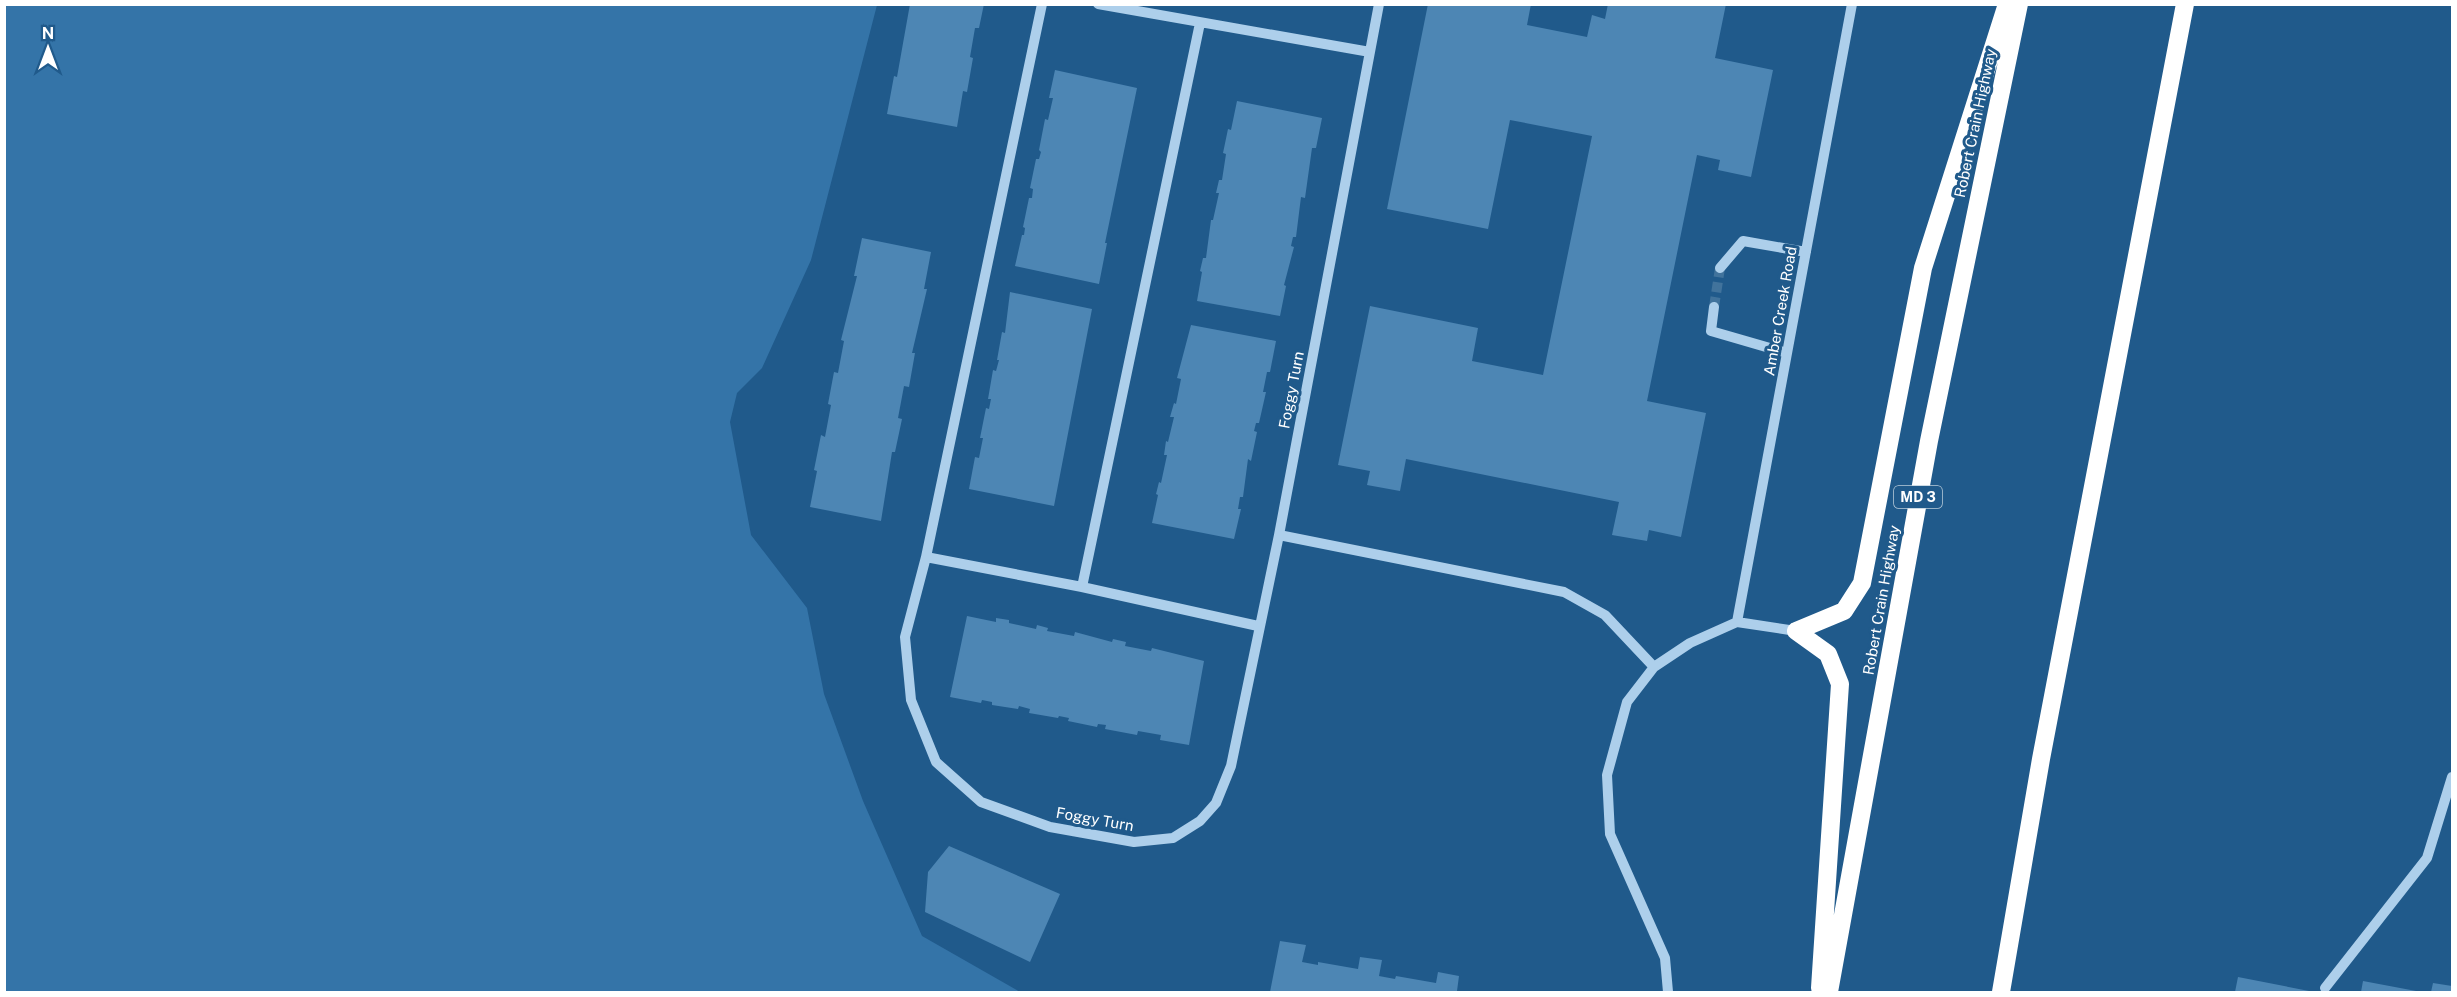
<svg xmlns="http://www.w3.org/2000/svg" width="2457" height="997" viewBox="0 0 2457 997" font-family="'Public Sans',sans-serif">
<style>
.green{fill:#3474a8}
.building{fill:#4d86b4}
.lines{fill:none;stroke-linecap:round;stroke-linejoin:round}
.minor-tunnel{stroke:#41739c;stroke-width:10;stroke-dasharray:10 5;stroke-linecap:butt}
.minor{stroke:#adcfeb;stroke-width:10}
.highway{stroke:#fff;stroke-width:18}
.labels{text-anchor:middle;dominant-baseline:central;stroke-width:6;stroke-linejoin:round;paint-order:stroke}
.shield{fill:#205a8b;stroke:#bccedc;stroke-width:1.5}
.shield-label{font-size:14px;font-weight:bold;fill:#fff}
.street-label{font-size:15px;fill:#fff;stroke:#205a8b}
</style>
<rect width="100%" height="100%" fill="#205a8b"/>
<!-- green -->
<path class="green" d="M5,4L877,5L811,260L762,368L737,393L730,422L751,535L807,608L824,694L863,801L922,936L1020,992H5Z"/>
<!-- building -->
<path class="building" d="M910,4H984L979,28H975L970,57L973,58L967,92L963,91L957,127L887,114L894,76L897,77Z
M1428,4H1531L1527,25L1587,37L1592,15L1605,19L1608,4H1726L1715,58L1773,70L1751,177L1718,170L1720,160L1697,155L1647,401L1706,413L1681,537L1649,530L1647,541L1612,535L1619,502L1406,459L1400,491L1367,485L1370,471L1338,465L1370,306L1478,328L1472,361L1543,375L1592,136L1510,120L1488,229L1387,209Z
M1055,70L1137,88L1105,243H1107L1099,284L1015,266L1022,235H1024L1025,228L1023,227L1029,198H1032L1033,189L1030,188L1036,159H1039L1041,152L1039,150L1045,119L1048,120L1053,98H1049Z
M1237,101L1322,118L1316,148H1312L1305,198L1301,197L1296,237H1293L1291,246L1294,247L1284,285L1286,286L1280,316L1197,301L1202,272L1200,271L1203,258H1206L1211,220H1213L1219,193H1216L1219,180H1222L1226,154L1223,153L1228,129L1231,130Z
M862,238L931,252L924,289H927L912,353H915L909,387L904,386L898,418L902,419L895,452H892L881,521L810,507L817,471L814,470L821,435L825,437L831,405L828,404L834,372L838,373L844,341L841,340L857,276H854Z
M1010,292L1092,309L1054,506L969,489L975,457L979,458L983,438H980L986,408L989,409L991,399H988L993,370L996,371L999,360H997L1002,332L1005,333Z
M1191,325L1276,341L1270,372H1267L1263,392H1266L1259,423H1256L1254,431L1257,432L1251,461L1248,459L1243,497H1240L1238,509H1241L1234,539L1152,523L1158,495L1156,494L1159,482L1161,483L1167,455H1164L1166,441L1168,442L1174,417H1170L1174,403L1176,404L1181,379L1177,378Z
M967,616L996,622V618L1009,620V623L1036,629L1037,625L1048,628L1047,631L1074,636L1075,632L1112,642L1113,639L1126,642L1125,646L1151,651L1152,648L1204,661L1189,745L1160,740L1161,735L1138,731L1137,735L1105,729L1106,725L1098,724L1097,727L1068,721L1069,718L1059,716L1058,718L1029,713L1030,709L1019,706L1018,709L992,705V702L982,700L981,703L950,697Z
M949,846L1060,894L1030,962L925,912L928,872Z
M1280,941L1306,945L1302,962L1318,965V962L1358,969L1360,957L1382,960L1379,976L1395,979L1396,976L1436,983L1438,972L1459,976L1457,991L1461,992H1270Z
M2238,977L2309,991V992H2235Z
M2363,981L2416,991L2415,992H2361Z
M2433,983L2452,986V992H2431Z"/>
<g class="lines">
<!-- minor-tunnel -->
<path class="minor-tunnel" d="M1714,307L1720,268"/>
<!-- minor -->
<path class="minor" d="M1042,4L926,557L905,637L911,700L936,762L981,802L1050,827L1134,842L1173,838L1200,821L1216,803L1231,766L1279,535L1379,4
M1098,4L1370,52
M1200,23L1082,587L1258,626
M1720,268L1743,241L1806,252
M1714,307L1711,331L1787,353
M1279,535L1564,592L1605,615L1654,667
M926,557L1082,587
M1737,622L1852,4
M1737,622L1796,631
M2325,988L2427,858L2452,777
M1668,992L1665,958L1610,834L1607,775L1627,702L1654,667L1690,643L1737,622"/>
<!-- highway -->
<path class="highway" d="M1796,631L1844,611L1862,583L1923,268L2007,4
M1796,631L1828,654L1840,684L1820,988
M1829,992L1929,441L2019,4
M2001,992L2041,759L2185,4"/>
</g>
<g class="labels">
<!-- shield labels -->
<rect class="shield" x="1894" y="486" width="48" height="22" rx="4.5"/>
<g class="shield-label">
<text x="1918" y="497">MD 3</text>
</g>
<!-- street labels -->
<g class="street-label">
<text transform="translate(1975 123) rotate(-78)">Robert Crain Highway</text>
<text transform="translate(1780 311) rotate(-80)">Amber Creek Road</text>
<text transform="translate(1291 390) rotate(-79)">Foggy Turn</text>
<text transform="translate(1881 600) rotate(-80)">Robert Crain Highway</text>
<text transform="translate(1095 819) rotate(10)">Foggy Turn</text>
</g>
</g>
<!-- border -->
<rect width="2457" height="997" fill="none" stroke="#ffffff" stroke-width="12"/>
<!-- north arrow -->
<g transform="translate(48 48)" stroke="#205a8b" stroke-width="4.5" paint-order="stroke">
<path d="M0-4.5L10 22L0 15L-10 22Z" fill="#ffffff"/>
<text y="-9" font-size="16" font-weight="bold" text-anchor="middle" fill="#ffffff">N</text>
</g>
</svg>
